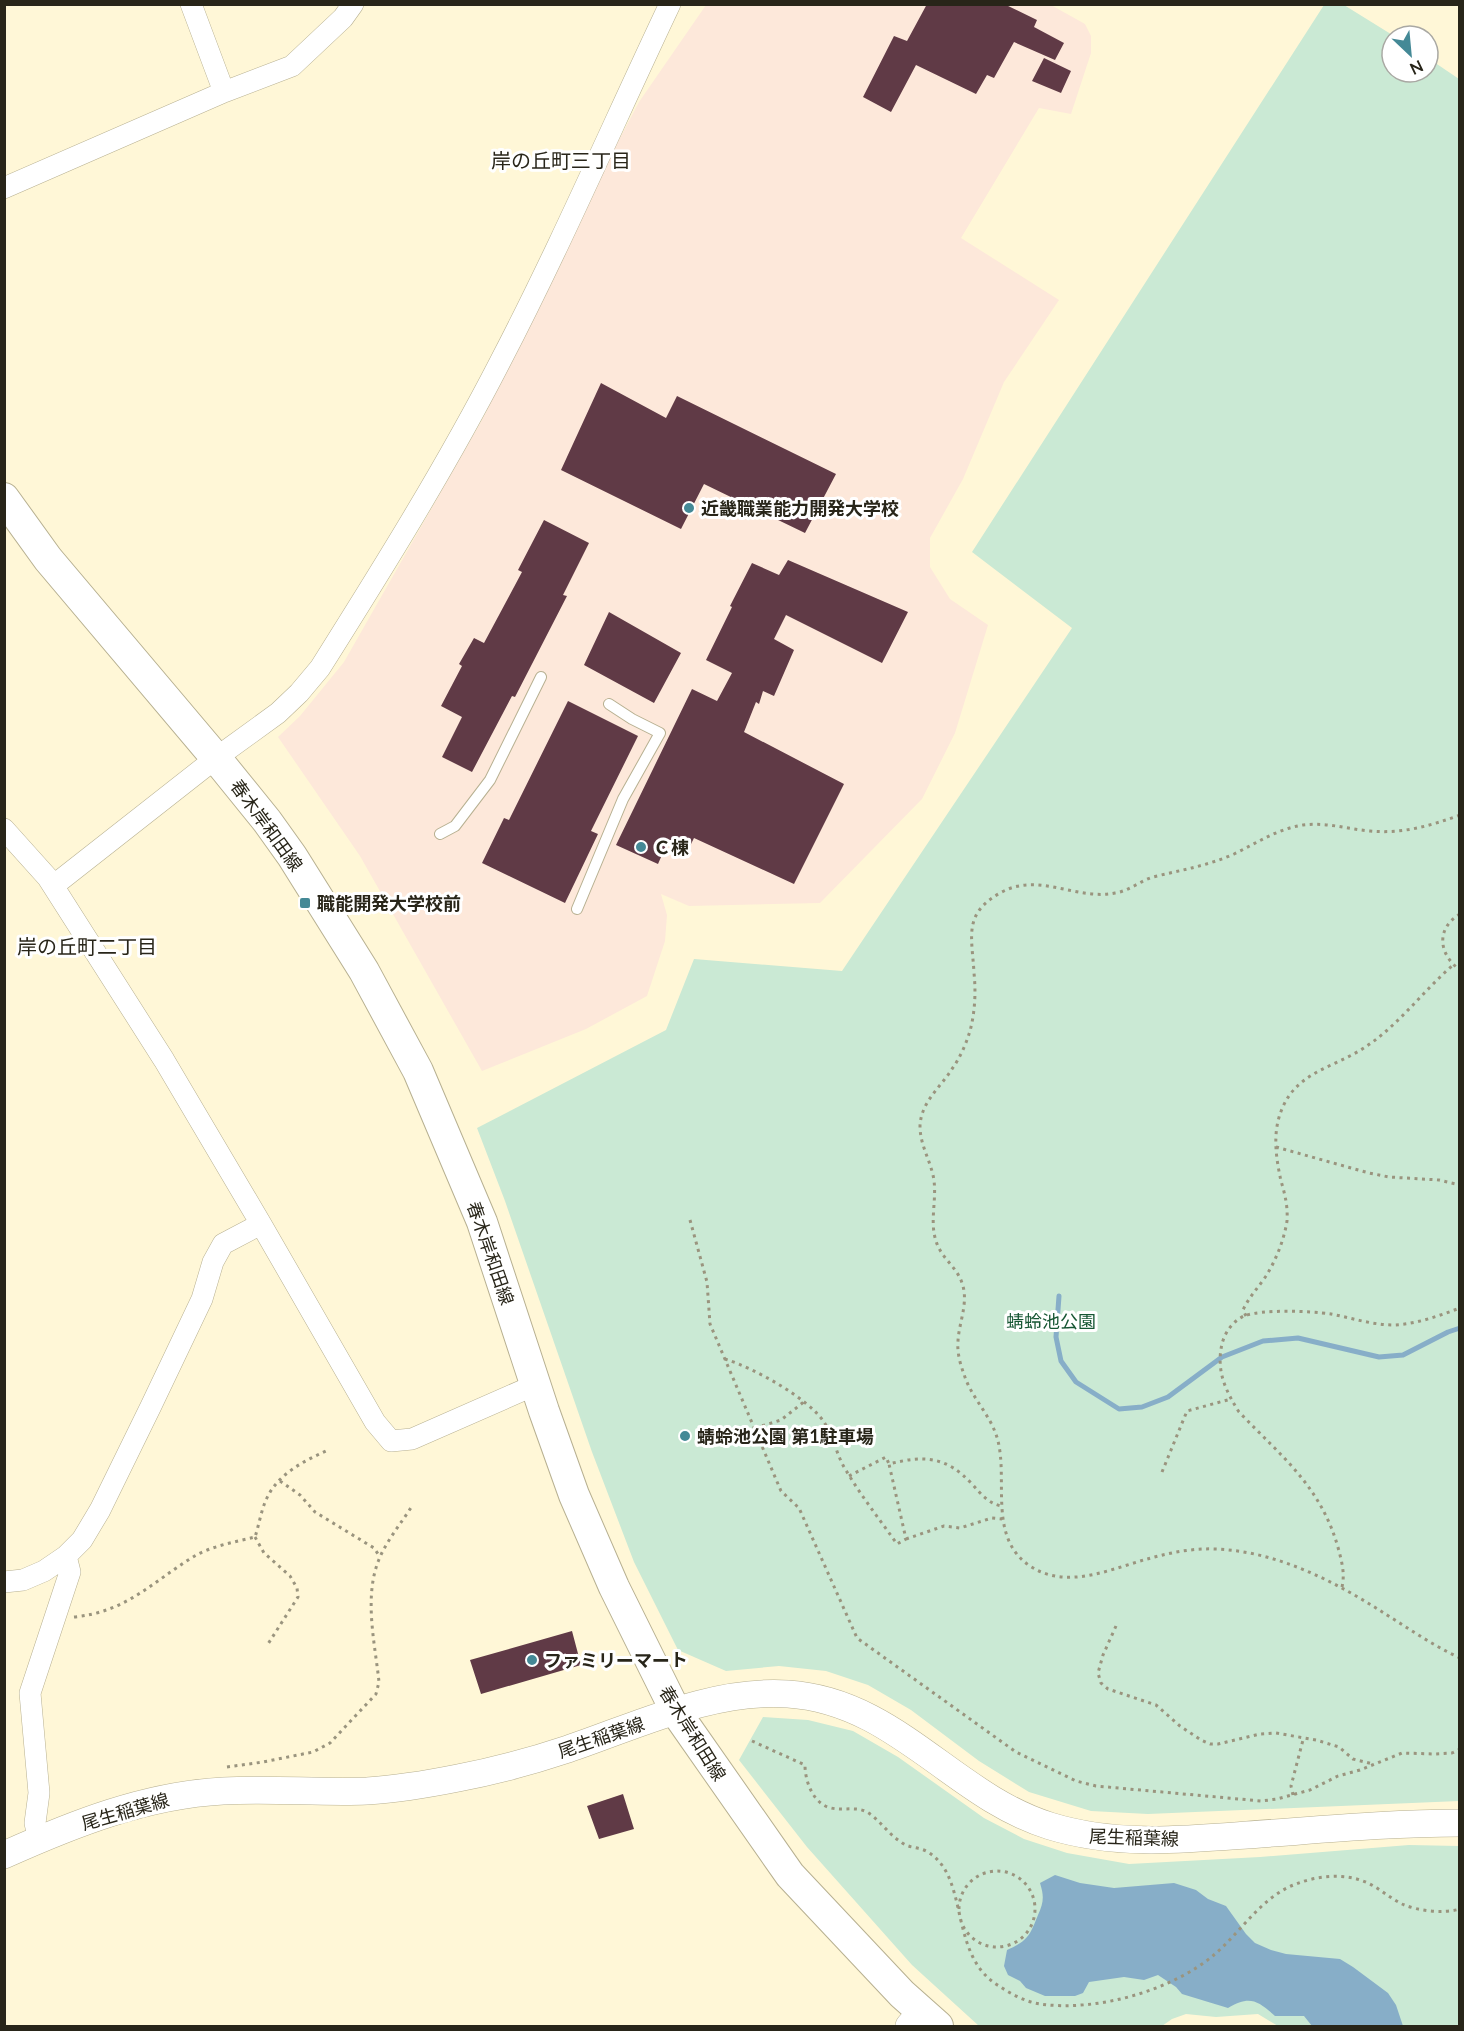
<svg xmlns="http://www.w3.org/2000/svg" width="1464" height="2031" viewBox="0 0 1464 2031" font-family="Lato,'Noto Sans JP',sans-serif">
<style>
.education{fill:#fde8da}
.green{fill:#cae9d4}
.water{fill:#87aec8}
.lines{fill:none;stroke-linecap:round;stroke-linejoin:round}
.stream{stroke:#87aec8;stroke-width:5}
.building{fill:#603a46}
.service-casing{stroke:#b7b091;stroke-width:12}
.minor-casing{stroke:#b7b091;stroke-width:22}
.tertiary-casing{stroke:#b7b091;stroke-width:28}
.secondary-casing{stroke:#b7b091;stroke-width:32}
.path{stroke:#9a947e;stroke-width:3;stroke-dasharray:3 4.5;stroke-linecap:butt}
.service{stroke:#fff;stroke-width:10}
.minor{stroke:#fff;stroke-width:21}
.tertiary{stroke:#fff;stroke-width:27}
.secondary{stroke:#fff;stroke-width:30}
.poi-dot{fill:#448996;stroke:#fff;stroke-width:2}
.labels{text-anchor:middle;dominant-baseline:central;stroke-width:6;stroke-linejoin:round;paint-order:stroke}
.poi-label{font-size:18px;font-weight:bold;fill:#282519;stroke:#fff;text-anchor:start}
.street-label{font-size:18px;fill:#282519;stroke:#fff}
.park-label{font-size:18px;fill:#165633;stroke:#fff}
.neighbourhood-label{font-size:20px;fill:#282519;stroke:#fff}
</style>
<rect width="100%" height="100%" fill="#fff7d7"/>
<!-- education -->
<path class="education" d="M706,5H1051L1085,24L1091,36V53L1071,114L1039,108L961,238L1059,300L1004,382L963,479L930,538V567L950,599L988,625L955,733L922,799L820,903L689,906L661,894L667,915L665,941L647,996L586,1029L482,1071L360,856L278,737L300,716L344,662L483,418L603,170L639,102Z"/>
<!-- green -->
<path class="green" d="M1324,5H1344L1394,36H1392V72H1428V58L1459,79V1801L1148,1814L1091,1811L1029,1792L979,1761L911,1710L868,1685L826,1671L779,1666L726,1671L678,1650L634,1562L592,1452L505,1201L477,1128L666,1030L694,959L842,971L1072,628L972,552Z
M763,1717L808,1720L853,1731L898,1757L984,1818L1024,1839L1067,1853L1129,1864L1260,1857L1409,1845L1459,1846V2026H1278L1258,2014L1216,2017L1186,2014L1172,2019L1162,2026H979L912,1965L807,1847L739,1760Z"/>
<!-- water -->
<path class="water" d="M1055,1875L1080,1883L1114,1888L1174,1883L1196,1890L1208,1899L1226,1906L1246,1934L1255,1943L1271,1950L1286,1954L1340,1959L1353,1967L1388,1993L1396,2005L1403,2026H1312L1304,2016H1275C1258,2001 1250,1995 1228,2008L1182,1994L1176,1987L1158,1975L1144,1980L1124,1977L1089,1982L1083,1993L1075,1996H1045L1026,1988L1020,1981L1008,1975L1004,1966L1007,1950C1028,1941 1030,1935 1038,1915C1044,1902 1044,1896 1040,1883Z"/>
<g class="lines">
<!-- stream -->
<path class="stream" d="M1059,1296L1056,1337L1061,1361L1076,1382L1119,1409L1142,1407L1168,1397L1222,1357L1263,1341L1298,1338L1379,1357L1403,1355L1448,1332L1460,1328"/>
</g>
<!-- building -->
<path class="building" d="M927,4H1004L1037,20L1034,27L1064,43L1055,60L1014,42L994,78L987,75L976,94L916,65L891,112L863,97L894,36L907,41Z
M1044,58L1071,71L1061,93L1032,81Z
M601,383L666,418L677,396L836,474L805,533L704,484L681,529L561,470Z
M544,520L589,543L563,595L567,596L515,697L512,696L472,772L442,757L462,717L441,706L462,666L459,664L474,638L484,643L522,572L518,570Z
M788,560L908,612L882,663L786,615L774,639L794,650L774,696L763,691L759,704L756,702L744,732L844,784L794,884L694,838L688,850L668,841L658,864L616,845L692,689L717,701L732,673L706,660L732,607L730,606L752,563L779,575Z
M609,612L681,653L654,703L584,665Z
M568,701L638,736L591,831L598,834L565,903L482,863L504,818L509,820Z
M572,1631L581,1665L481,1694L470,1660Z
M623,1794L634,1829L599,1839L587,1806Z"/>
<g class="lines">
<defs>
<path id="service" d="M440,834L455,826L490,780L541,677
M577,909L623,799L660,733L632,719L609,704"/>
<path id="minor" d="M191,4L224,92
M4,188L224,92L292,66L343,18L353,4
M4,829L48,878L164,1060L261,1224L375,1422L391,1441L412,1439L535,1385
M53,886L216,758L278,713L299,693L320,668C383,568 446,467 500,362C561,245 613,124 670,4
M4,1582L23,1580L44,1571L66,1556L82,1540L100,1510L151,1406L202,1299L213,1262L223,1244L261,1224
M39,1840L35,1823L39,1793L30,1693L70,1572L66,1556"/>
<path id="tertiary" d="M4,1855C73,1824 146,1795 223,1791C271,1788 319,1793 367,1791C398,1789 428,1784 458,1778C495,1771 532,1761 568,1749C639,1725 712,1689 788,1694C896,1701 953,1796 1050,1826C1115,1846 1180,1840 1247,1835C1318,1830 1388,1823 1460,1823
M909,2026L921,2012"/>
<path id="secondary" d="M4,498L48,559L216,758L267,821L292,856L364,971L418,1071L482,1222L544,1411L574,1495L614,1587L676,1712L790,1875L902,1994L938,2026"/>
</defs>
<!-- service casing -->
<use href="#service" class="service-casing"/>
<!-- minor casing -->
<use href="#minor" class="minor-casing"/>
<!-- tertiary casing -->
<use href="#tertiary" class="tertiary-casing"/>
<!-- secondary casing -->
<use href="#secondary" class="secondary-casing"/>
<!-- path -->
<path class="path" d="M1460,815C1430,826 1402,834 1370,831C1347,829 1327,822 1303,825C1277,829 1257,843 1234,854C1207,866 1181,870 1153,877C1140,881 1129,891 1115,893C1076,901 1038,871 1000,893C963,914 972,936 974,973C976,992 975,1012 970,1031C966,1044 960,1058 952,1069C940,1088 921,1102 920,1126C920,1144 929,1158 933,1175C938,1197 929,1220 936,1241C941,1258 957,1267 962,1283C969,1302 959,1322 958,1341C957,1352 960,1364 964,1374C971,1398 992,1416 998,1441C1008,1482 988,1538 1030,1566C1068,1591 1112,1568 1151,1558C1173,1552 1194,1548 1217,1549C1279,1552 1336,1582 1387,1615C1411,1630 1434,1646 1460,1658
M1460,914C1436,928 1438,954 1460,970
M1276,1147L1369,1173L1389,1177L1439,1180L1460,1185
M690,1220L707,1282L710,1324L781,1491L799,1508L857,1638L1016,1752L1076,1781L1096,1786L1261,1801L1277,1799L1310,1790L1338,1776L1360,1770L1402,1753L1434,1754L1452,1753L1460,1749
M1246,1316L1243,1310C1249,1297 1258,1288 1266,1276C1276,1260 1284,1240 1287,1221C1288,1207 1285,1194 1281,1181C1276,1158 1272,1132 1282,1109C1296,1074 1330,1068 1359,1051C1396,1029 1421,993 1453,965
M725,1359C754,1368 808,1398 824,1422C834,1438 837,1457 847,1472C862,1497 880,1520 897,1544L906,1539L889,1464C924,1455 946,1456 972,1484C981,1494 988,1503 1001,1506
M755,1428L781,1420L805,1401
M1162,1472L1187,1411L1231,1399
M849,1476L886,1457L889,1464
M280,1481L300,1495L315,1512L374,1548L380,1557
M255,1537L264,1553L290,1576L297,1588L298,1597L268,1644
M906,1539L944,1526L960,1528L992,1518L1002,1519
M1342,1587C1345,1574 1342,1563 1339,1551C1322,1487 1282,1457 1239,1412C1225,1390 1216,1370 1222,1344C1225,1332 1233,1321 1244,1316C1262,1309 1311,1311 1331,1314C1352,1318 1372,1325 1394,1325C1417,1324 1438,1316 1460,1308
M74,1617C126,1612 151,1583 193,1557C211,1546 235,1542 255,1537C259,1525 261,1511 266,1500C277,1474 304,1461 328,1450
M1116,1626L1103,1655L1098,1673L1101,1683L1108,1689L1156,1705L1180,1726L1201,1740L1210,1744H1218L1260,1734L1276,1733L1316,1740L1339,1747L1353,1759L1373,1764
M752,1741L805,1765C805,1781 813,1804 831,1808C844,1811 855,1806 867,1812C880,1820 888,1834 901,1842C908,1848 918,1847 926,1851C971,1875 947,1955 999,1986C1011,1994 1026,2002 1040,2004C1096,2012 1172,1991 1215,1954C1242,1931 1261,1897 1296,1884C1316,1876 1343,1873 1363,1881C1377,1886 1388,1897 1402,1904C1418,1911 1443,1914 1460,1909
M227,1767L263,1762L313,1752L330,1743L376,1694L379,1682C375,1643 363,1595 380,1557C388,1539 402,1522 412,1506
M1293,1795L1291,1786L1303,1740
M959 1909a38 38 0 1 1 76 0a38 38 0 1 1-76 0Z"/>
<!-- service -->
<use href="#service" class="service"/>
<!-- minor -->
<use href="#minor" class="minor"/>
<!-- tertiary -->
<use href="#tertiary" class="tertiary"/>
<!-- secondary -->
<use href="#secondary" class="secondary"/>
</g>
<!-- markers -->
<g class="poi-dot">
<circle cx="689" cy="508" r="6"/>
<circle cx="641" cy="847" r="6"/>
<rect x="299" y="897" width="12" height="12" rx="3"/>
<circle cx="685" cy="1436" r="6"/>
<circle cx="532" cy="1660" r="6"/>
</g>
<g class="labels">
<!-- poi labels -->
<g class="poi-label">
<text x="701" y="508">近畿職業能力開発大学校</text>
<text x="653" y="847">Ｃ棟</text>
<text x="317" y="903">職能開発大学校前</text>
<text x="697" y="1436">蜻蛉池公園 第1駐車場</text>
<text x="544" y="1660">ファミリーマート</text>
</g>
<!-- street labels -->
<g class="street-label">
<text transform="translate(267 825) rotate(54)">春木岸和田線</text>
<text transform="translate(491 1253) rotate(71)">春木岸和田線</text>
<text transform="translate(693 1733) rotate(58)">春木岸和田線</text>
<text transform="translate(601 1737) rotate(-19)">尾生稲葉線</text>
<text transform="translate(125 1811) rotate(-16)">尾生稲葉線</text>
<text transform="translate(1134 1837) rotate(2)">尾生稲葉線</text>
</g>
<!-- park labels -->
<g class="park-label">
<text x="1051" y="1321">蜻蛉池公園</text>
</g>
<!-- neighbourhood labels -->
<g class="neighbourhood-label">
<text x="561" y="160">岸の丘町三丁目</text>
<text x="87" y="946">岸の丘町二丁目</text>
</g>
</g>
<!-- border -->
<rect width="1464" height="2031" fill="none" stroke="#282519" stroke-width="12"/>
<!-- north arrow -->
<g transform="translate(1410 54) rotate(154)"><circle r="28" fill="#ffffff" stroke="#a9a8a3" stroke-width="1.5"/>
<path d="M0-4.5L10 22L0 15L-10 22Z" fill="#448996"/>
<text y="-9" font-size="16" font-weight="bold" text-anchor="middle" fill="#282519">N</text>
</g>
</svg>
